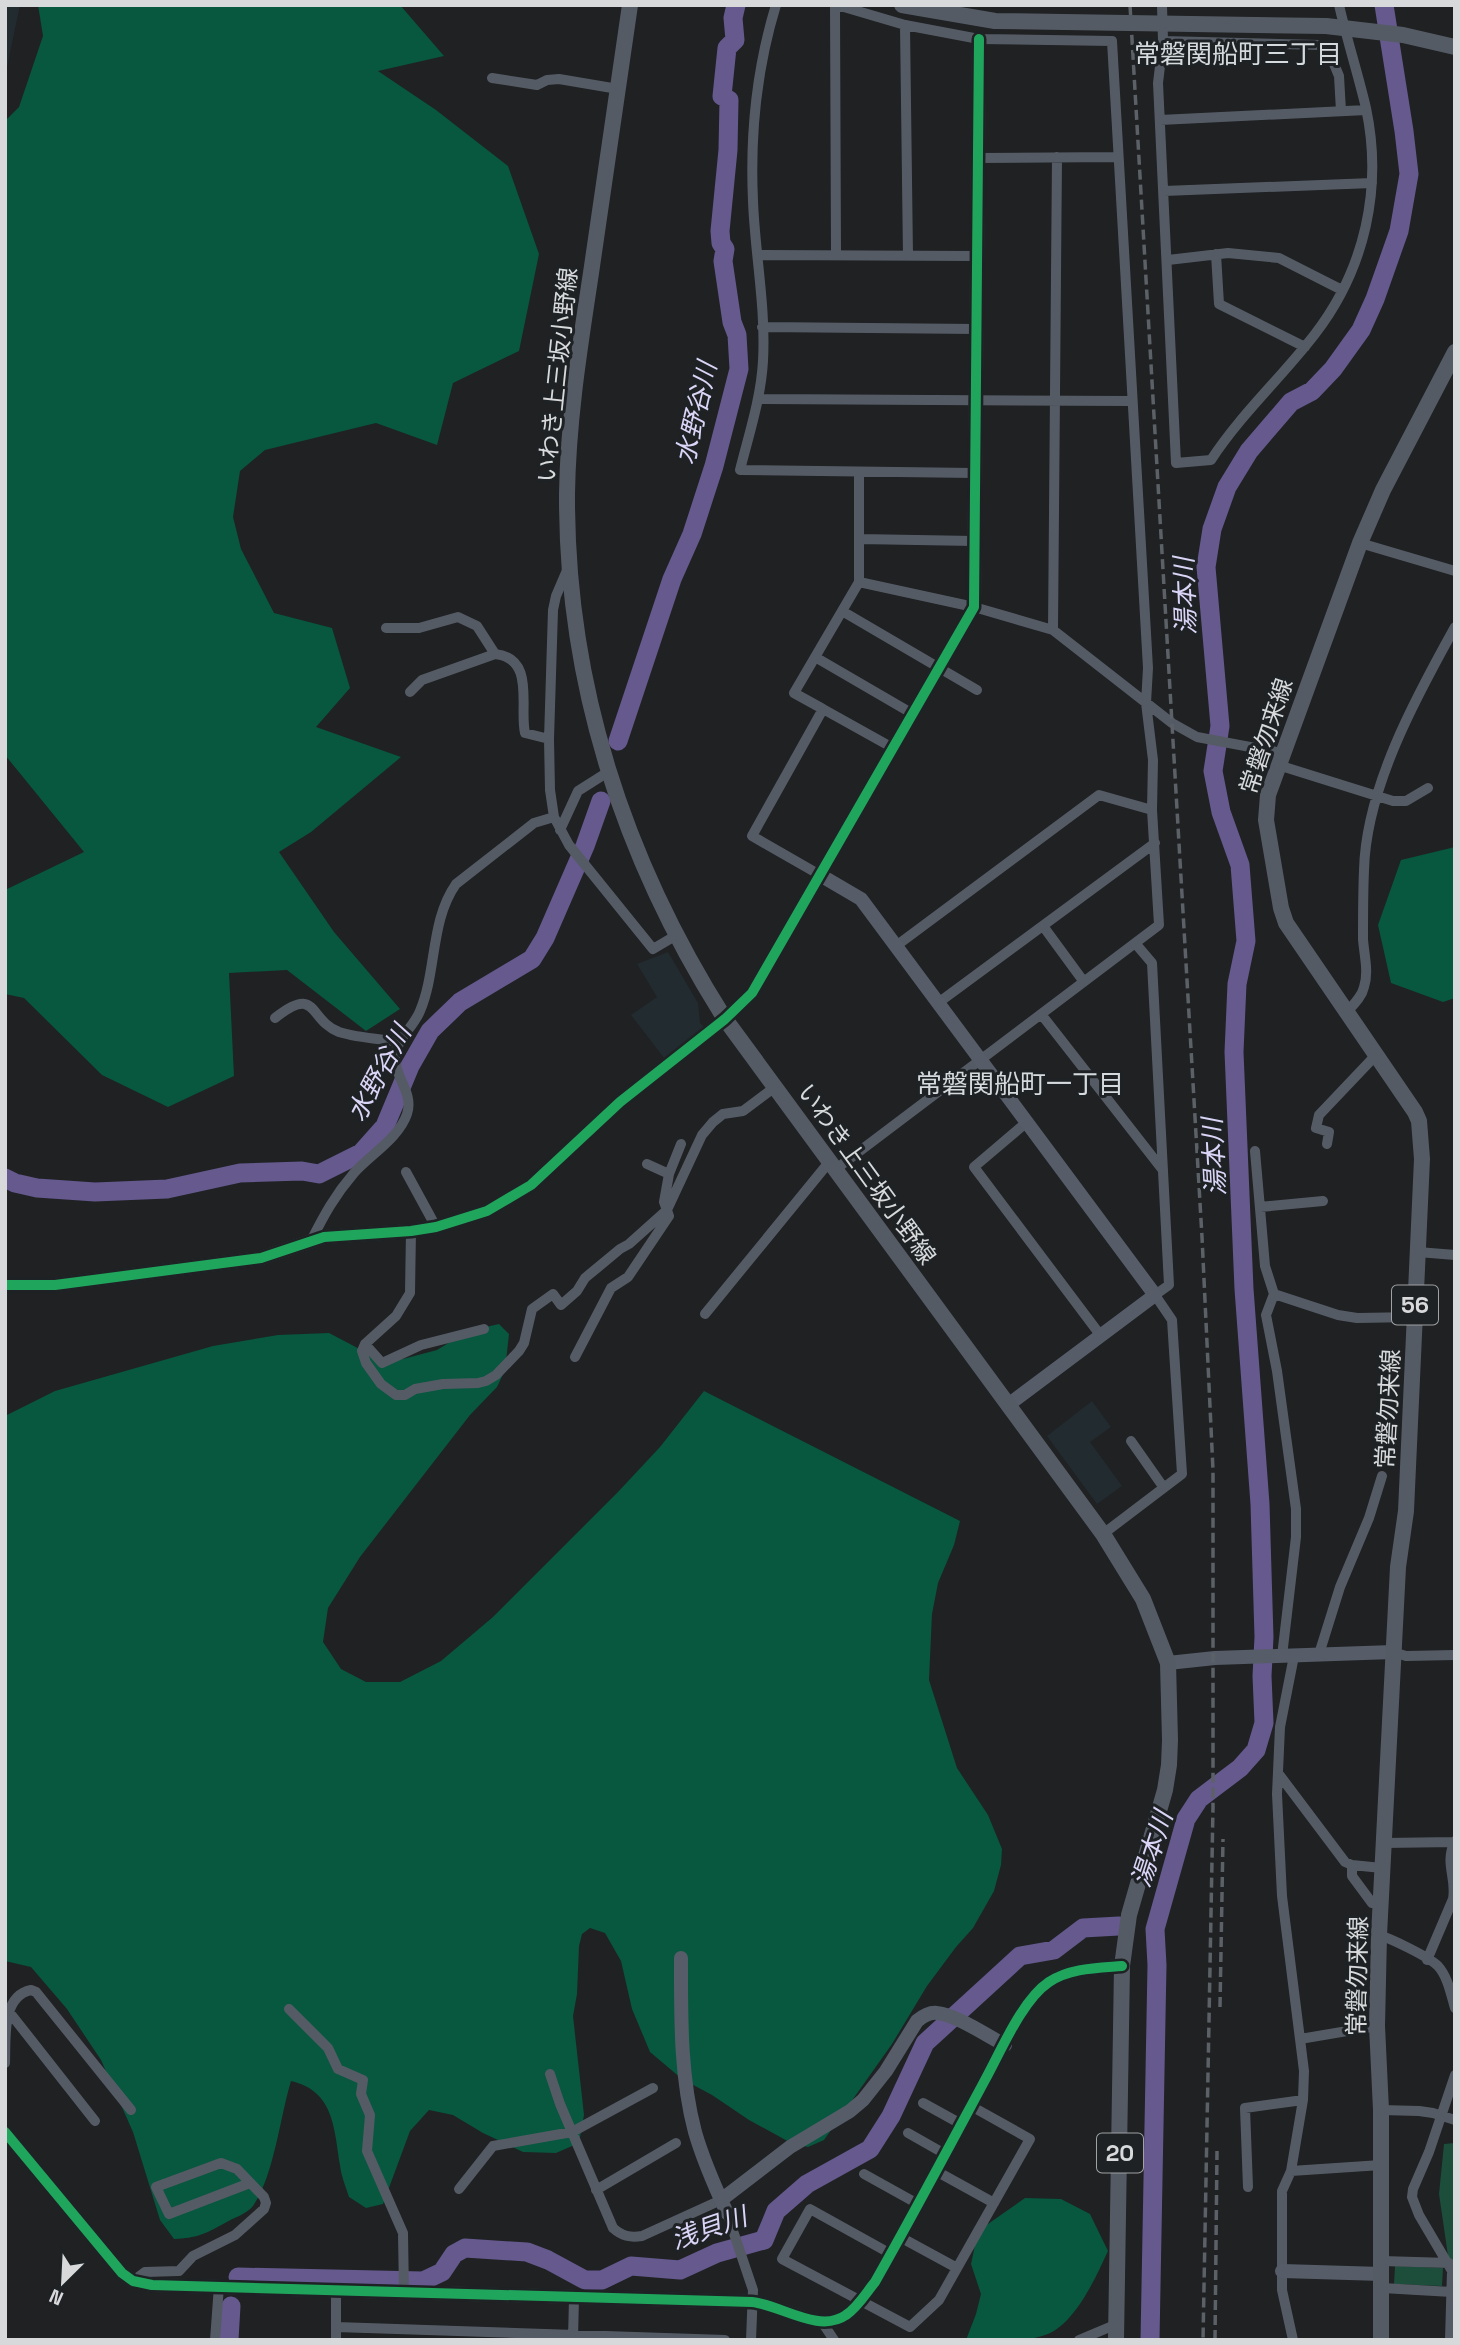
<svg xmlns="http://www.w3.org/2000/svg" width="1460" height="2345" viewBox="0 0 1460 2345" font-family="'Space Grotesk','Noto Sans JP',sans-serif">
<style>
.built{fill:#222b30}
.green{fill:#1c4e3b}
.forest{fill:#08573f}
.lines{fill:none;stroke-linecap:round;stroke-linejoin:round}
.river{stroke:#65598e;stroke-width:19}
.street{stroke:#555b65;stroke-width:10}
.secondary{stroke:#565d69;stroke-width:14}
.primary{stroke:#555b65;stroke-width:16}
.rail{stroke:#5c6168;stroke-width:3.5;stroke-dasharray:10 5;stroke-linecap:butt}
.primary-bridge{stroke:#555b65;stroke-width:16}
.cycleway-casing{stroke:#1e2224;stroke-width:15}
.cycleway{stroke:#20a55d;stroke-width:10}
.labels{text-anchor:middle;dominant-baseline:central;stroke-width:6;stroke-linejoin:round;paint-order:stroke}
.shield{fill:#1e2224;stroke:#a0a2a4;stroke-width:2}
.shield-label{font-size:23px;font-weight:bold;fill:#d7d9db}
.street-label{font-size:24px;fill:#d7d9db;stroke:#1e2224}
.neighbourhood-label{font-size:26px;fill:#d4dadd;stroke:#1e2224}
.water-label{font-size:26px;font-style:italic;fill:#dad4f7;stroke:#1e2224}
</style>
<rect width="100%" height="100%" fill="#1f2123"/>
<!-- built -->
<path class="built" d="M5,5H20L5,77Z
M668,952L698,1003L700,1023L705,1028L664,1058L631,1015L657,997L637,964Z
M1092,1401L1111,1427L1090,1442L1122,1486L1097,1504L1047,1436Z"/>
<!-- green -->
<path class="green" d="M1455,2143V2329L1452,2283L1439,2194L1444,2144Z
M1395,2266L1443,2268L1442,2286L1394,2284Z"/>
<!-- forest -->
<path class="forest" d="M38,5H400L444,56L378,71L436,110L508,166L539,254L519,351L453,383L437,445L376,423L265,450L240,471L233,517L241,549L274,613L332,628L350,688L316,727L401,757L311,832L279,852L334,932L400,1009L366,1031L287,970L229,973L234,1076L168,1107L102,1075L24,998L5,994V890L84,852L5,755V121L19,107L43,36Z
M1455,847V998L1443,1002L1391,983L1378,925L1401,860Z
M499,1324L509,1334L505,1370L497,1387L470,1415L360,1557L328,1608L323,1642L341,1669L366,1682H400L441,1661L493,1617L617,1493L660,1447L704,1391L960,1521L954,1545L938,1583L932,1614L929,1680L957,1768L988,1815L1002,1849L1001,1865L994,1891L973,1928L956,1947L927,1986L892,2044L824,2140L808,2147L791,2143L749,2120L712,2095L682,2079L650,2052L632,2009L621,1961L605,1933L590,1928L582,1934L579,1946L577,1994L573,2016L584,2115L579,2143L556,2153L523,2152L483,2133L453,2115L429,2110L410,2131L383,2204L366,2208L349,2197C346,2187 341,2176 340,2165C334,2128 334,2091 291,2081C280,2117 274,2176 253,2206C247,2214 233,2218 225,2223C205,2234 197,2238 174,2239L160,2220L133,2132L101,2060L67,2009L31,1967L5,1961V1416L55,1391L213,1346L278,1335L329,1333L373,1356L403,1359L437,1350L468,1331Z
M1025,2198L1061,2199L1090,2214L1108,2251C1096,2277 1076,2322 1048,2334C1023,2344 992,2340 966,2340L976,2314L981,2294L971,2264L978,2231Z"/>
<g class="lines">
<!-- river -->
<path class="river" d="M618,741L672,579L692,534L714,466L739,369L737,335L732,322L723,261L725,249L721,243L720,231L728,150L729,100L722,96L727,48L735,40L733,18L736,5
M5,1178L15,1183L37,1188L95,1192L167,1189L240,1173L302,1171L319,1174L361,1153L385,1126L410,1066L430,1031L460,1002L532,959L545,938L585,846L601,801
M238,2277L423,2281L442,2272L454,2254L465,2248L527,2252L548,2260L585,2280H602L631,2266L680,2270L717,2253L764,2240L776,2211L807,2184L870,2149L891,2116L925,2043L1020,1956L1054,1950L1083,1928L1119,1926
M229,2340L231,2306
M1150,2340L1157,1965L1155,1929L1186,1819L1199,1799L1240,1768L1256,1750L1264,1723L1262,1676L1264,1637L1260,1504L1244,1289L1234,1052L1237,984L1246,941L1240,865L1221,812L1213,771L1220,726L1206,567L1212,529L1227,487L1249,451L1291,402L1312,391L1333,369L1361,330L1375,299L1399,231L1409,174L1404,131L1384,5"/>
<!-- street -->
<path class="street" d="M776,5C757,67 750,136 753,201C755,254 766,307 763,361C761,398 749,434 740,470L974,473
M835,5L836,255
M1162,5L1163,41L1158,83L1176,463L1211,460C1241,414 1282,377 1315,334C1365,269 1383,188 1366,108C1358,74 1347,40 1339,5
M905,25L908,256
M1163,41L1320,45L1327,47L1339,76L1341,111
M492,78L537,85L547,80L559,79L618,89
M1160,120L1366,110
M978,158L1118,157
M1164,191L1372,183
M1216,254L1219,304L1305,347
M758,255L977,256
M1168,260L1228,253L1279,258L1342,290
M762,327L977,329
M759,399L1132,401
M859,539L974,541
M1360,543L1455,571
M568,568L556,596L553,610L549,739L550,790L554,817L569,845L653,949L675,936
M859,582L974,607L1053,630L1172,723L1197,737L1282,753
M842,611L977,690
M386,628H419L458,617L477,626L495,654
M1053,630L1057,157
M815,657L913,714
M410,692L422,680L495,654C536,658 519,708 525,733L549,739
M823,709L893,748
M1278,765L1393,801H1406L1428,788
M560,830L578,791L608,772
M820,875L752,836L823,709L794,693L859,582V473
M1043,926L1084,982
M896,946L1099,795L1152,810
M938,1003L1155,843
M1346,1013C1353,1005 1362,997 1364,987C1369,972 1364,954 1363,939C1363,916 1363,893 1364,870C1366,788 1416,697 1455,627
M1041,1014L1162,1169
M275,1018C318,984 308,1020 339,1032C358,1038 381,1039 401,1042
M1027,1122L974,1167L1101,1336
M1327,1144L1329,1132L1316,1128L1319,1115L1376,1055
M1255,1151L1265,1266L1274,1294L1266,1315L1277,1371L1296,1509V1537L1282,1656
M836,1169L1159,925L1152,810L1153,760L1146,703L1148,668L1112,41L979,39L905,25L837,5
M406,1172L436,1227
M669,1174L681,1144
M1260,1207L1323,1201
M411,1231L410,1293L396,1316L365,1344L382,1363L421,1345L484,1329
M311,1241C324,1215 335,1195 354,1173C370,1155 399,1138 407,1114C414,1093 395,1078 395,1058C395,1040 414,1027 420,1011C437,971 430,921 456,884L534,823L554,817
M1418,1252L1455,1255
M1274,1294L1338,1315L1357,1318L1415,1317
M705,1314L830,1161
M365,1344L362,1351L366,1363L381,1384L396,1395H405L415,1389L443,1384L478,1383L486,1381L496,1375L519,1351L524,1343L532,1309L553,1294L561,1305L577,1291L585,1278L620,1249L629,1244L667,1210L664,1202L669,1174L647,1164
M575,1357L611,1288L628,1277L669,1216L667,1210L702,1135L713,1122L723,1114L743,1111L775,1087
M1131,1441L1164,1488
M1103,1534L1182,1474L1172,1320L1155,1295L1169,1285L1152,963L1135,943
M1393,1652L1406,1656L1455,1655
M1319,1654L1340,1587L1369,1518L1382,1476
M1278,1773L1345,1862L1352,1865L1382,1868
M1384,1843L1455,1842
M1352,1865V1876L1372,1903L1381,1904
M1379,1935C1392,1939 1429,1957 1438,1966C1448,1977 1451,1995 1455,2008
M1427,1960L1453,1899C1457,1878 1444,1864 1455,1841
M289,2009L328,2048L338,2069L363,2080L361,2094L370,2115L367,2151L403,2233L404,2293
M10,2013L95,2121
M1300,2039L1377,2026
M5,2063C6,2040 1,1996 31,1990L36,1992L131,2110
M550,2074L560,2104L613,2228C622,2236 630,2238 642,2236L721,2200
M923,2103L961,2124
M1381,2110L1419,2111L1433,2113L1455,2120
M908,2133L945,2154
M936,2171L994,2203
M1291,2171L1381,2165
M864,2174L918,2204
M1248,2187L1245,2108L1303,2100
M459,2189L493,2146L572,2132L653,2088
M596,2190L676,2143
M727,2213L753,2290L751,2340
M900,2237L957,2268
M891,2254L810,2209L782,2259L910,2327L939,2300L1030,2139L971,2106
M1382,2261L1449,2263
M133,2281L145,2272L179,2271L193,2256L235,2235L264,2209L266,2203L264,2197L237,2169L221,2163L156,2187L169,2214L250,2183
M1382,2288L1452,2292
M822,2322L834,2340
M336,2327L725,2340
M573,2339L574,2298
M215,2340L219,2286
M336,2340V2290
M1079,2340L1117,2324
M1293,2340L1282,2290V2191L1291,2171L1303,2100L1304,2071L1282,1896L1277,1794L1280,1727L1294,1656
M1450,2340L1452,2271L1419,2215L1412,2197L1413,2189L1429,2152L1455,2075"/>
<!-- secondary -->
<path class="secondary" d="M820,875L861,899L1155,1295L1008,1405
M5,1285H55L261,1258L324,1237L411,1231L436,1227L487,1211L531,1185L620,1102L725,1019L752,993L974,607L979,39
M1168,1663L1215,1658L1393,1652
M681,1958C681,2016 680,2076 695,2132C703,2160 715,2187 727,2213
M5,2132L122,2273L133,2281L152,2285L752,2302C781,2305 819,2334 846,2315C858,2307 866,2293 875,2282C913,2215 949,2147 985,2080C1001,2051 1022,2000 1049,1982C1070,1968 1097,1968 1122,1966
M721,2200L790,2147L850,2111L863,2100L886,2071L917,2021C923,2016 929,2012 937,2013C957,2015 987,2036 1005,2045
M1282,2271L1382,2274"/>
<!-- primary -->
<path class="primary" d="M630,5C617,94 604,183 591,273C580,346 568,419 567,494C566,683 624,860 725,1019L1103,1534L1143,1599L1168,1663L1170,1740L1169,1765L1165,1790L1129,1915L1122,1966L1116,2340
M1326,26L1403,35L1455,47
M1381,2340V2110L1377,2026L1379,1935L1398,1567L1406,1511L1422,1159L1419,1121L1415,1112L1286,923L1281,908L1266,820L1268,795L1360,543L1383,490L1455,352"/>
<!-- rail -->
<path class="rail" d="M1130,5L1202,1237L1213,1470V1807L1203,2340
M1220,2007L1223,1839
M1215,2340L1217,2151"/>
<!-- primary-bridge -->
<path class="primary-bridge" d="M902,5L995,21L1326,26"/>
<defs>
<path id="cycleway" d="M5,1285H55L261,1258L324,1237L411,1231L436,1227L487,1211L531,1185L620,1102L725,1019L752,993L974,607L979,39
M5,2132L122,2273L133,2281L152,2285L752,2302C781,2305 819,2334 846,2315C858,2307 866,2293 875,2282C913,2215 949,2147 985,2080C1001,2051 1022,2000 1049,1982C1070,1968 1097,1968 1122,1966"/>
</defs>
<!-- cycleway casing -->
<use href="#cycleway" class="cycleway-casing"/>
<!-- cycleway -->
<use href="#cycleway" class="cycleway"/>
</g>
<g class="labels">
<!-- shield labels -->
<g class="shield">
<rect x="1392" y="1285.5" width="46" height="39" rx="5"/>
<rect x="1097" y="2133.5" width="46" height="39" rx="5"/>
</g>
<g class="shield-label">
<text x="1415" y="1305">56</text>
<text x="1120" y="2153">20</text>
</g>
<!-- street labels -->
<g class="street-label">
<text transform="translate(557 375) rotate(-84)">いわき上三坂小野線</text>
<text transform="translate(1266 736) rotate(-72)">常磐勿来線</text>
<text transform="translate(867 1174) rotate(54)">いわき上三坂小野線</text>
<text transform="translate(1388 1409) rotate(-87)">常磐勿来線</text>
<text transform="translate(1357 1976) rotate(-89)">常磐勿来線</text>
</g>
<!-- neighbourhood labels -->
<g class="neighbourhood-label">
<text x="1238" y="54">常磐関船町三丁目</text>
<text x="1020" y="1084">常磐関船町一丁目</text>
</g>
<!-- water labels -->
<g class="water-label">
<text transform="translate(696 413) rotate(-77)">水野谷川</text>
<text transform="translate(1185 596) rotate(-92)">湯本川</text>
<text transform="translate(379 1073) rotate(-62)">水野谷川</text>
<text transform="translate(1214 1157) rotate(-93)">湯本川</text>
<text transform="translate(1152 1849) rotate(-72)">湯本川</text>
<text transform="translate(709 2228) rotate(-19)">浅貝川</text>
</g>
</g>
<!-- border -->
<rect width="1460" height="2345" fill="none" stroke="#d7d9db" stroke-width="14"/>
<!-- north arrow -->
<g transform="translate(63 2282) rotate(204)" stroke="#1e2224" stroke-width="5" paint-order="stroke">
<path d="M0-5L12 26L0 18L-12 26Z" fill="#d7d9db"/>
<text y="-10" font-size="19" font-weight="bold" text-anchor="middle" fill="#d7d9db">N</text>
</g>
</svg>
